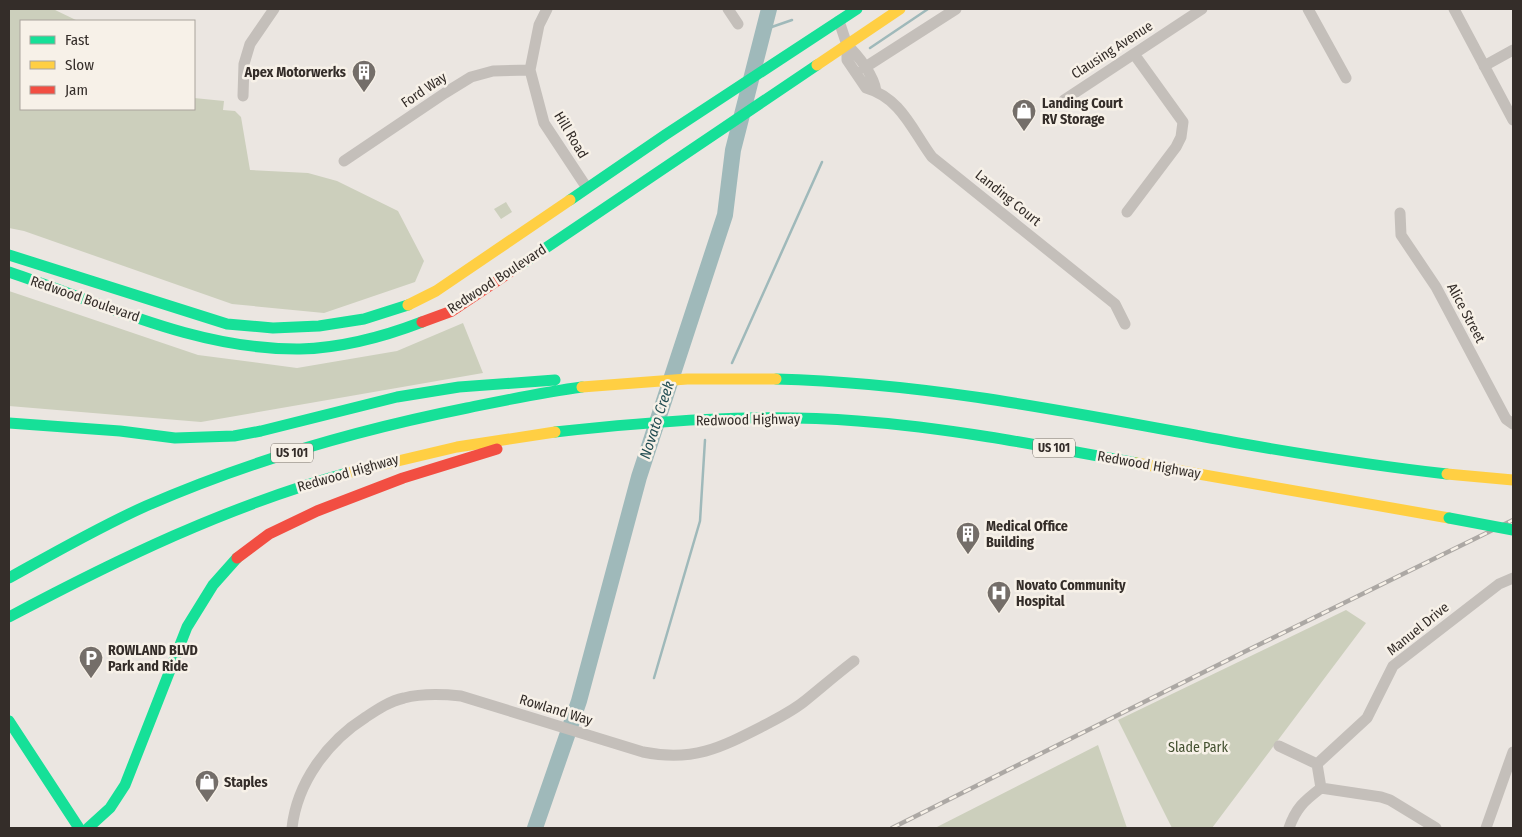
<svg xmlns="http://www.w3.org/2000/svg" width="1522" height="837" viewBox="0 0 1522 837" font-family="'Fira Sans Condensed',sans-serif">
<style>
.green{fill:#cccfbc}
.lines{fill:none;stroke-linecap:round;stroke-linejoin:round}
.stream{stroke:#9fb9ba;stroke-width:2.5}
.river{stroke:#9fb9ba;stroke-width:16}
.street{stroke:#c4bfba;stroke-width:11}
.fast{stroke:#16e098;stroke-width:11}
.slow{stroke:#ffcf43;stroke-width:11}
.jam{stroke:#f24e42;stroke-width:11}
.rail-casing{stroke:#aca8a4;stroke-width:4.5}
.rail{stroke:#f7f1e8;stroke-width:2.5;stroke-dasharray:8;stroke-linecap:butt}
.fast-bridge{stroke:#16e098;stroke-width:11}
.labels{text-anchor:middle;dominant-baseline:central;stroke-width:5;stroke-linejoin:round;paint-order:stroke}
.shield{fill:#f7f1e8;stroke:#6e6862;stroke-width:1}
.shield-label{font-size:12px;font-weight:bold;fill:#342d29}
.street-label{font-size:14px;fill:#342d29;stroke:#f7f1e8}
.poi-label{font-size:14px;font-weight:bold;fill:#342d29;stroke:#f7f1e8;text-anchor:start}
.park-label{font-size:14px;fill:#43502f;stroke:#f7f1e8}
.water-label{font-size:15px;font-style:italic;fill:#224d52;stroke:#f7f1e8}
</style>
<rect width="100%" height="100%" fill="#ebe6e1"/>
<!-- green -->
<path class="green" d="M9,9H53L78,21H21V109H194V98L224,101L223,110L235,111L241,117L250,170L308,173L337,181L398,211L424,261L415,282L324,313L232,304L24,231L9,228Z
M506,202L512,212L501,219L494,209Z
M9,291L198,355L297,368L397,351L463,323L483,373L201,422L9,406Z
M1346,610L1366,623L1212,828H1172L1118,720Z
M1098,745L1127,828H935Z"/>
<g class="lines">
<!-- stream -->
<path class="stream" d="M763,30L792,20
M870,48L928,9
M732,363L822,162
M654,678L700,521L705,440"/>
<!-- river -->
<path class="river" d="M535,828L579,701L639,477L725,215L733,150L769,9"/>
<!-- street -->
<path class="street" d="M547,9L539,25L530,70L544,123L587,188
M728,9L738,24
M1308,9L1346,78
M1454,9L1513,120
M839,21L847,45V60L866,88C901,98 912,130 932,157L1115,304L1125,324
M847,45C859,56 874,76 876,91
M1484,66L1513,50
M864,68L956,9
M243,96L244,64L250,44L274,9
M1064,100L1202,9
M344,161L445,93L471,77L493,71L530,70
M1127,212L1176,147L1181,137L1183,122L1134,54
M1400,213L1401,235L1436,287L1506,419L1513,424
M1279,746L1317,764
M1321,788L1317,764L1367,718L1393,666L1499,584L1513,578
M292,828C297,782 328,741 366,717C378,709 390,701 404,698C423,693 442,694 461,696L643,752C693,762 720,748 763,726C778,718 793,711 806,700C822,687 837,674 854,661
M1289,828C1296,808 1304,801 1321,788L1381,797L1390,800L1436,828
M1486,828L1513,752"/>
<!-- fast -->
<path class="fast" d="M570,200L665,135L857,9
M9,255L227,324L273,328L319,326L364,319L408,305
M519,266L817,65
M9,272C104,304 198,350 300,349C341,348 383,337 422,322
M776,379C933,383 1084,415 1238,443C1307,455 1377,466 1447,474
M9,423L120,431L175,438L234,436L261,431L397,397L459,387L555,380
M555,432C655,421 757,413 858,421C951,428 1044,446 1136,463
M9,578C54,553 99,527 146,506C249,461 357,430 467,408C506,400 544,392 582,387
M9,617C118,559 228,506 347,473
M9,721L79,828
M88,828L110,808L125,785L187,627L213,585L237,558"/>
<!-- slow -->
<path class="slow" d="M817,65L900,9
M408,305L436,291L570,200
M582,387L687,379H776
M1136,463L1449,518
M347,473L457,447L555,432
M1447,474L1513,480"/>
<!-- jam -->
<path class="jam" d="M422,322L452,311L519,266
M237,558L269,534L317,511L403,478L497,449"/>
<defs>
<path id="rail" d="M892,828L1248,650L1513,520"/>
</defs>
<!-- rail casing -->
<use href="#rail" class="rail-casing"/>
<!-- rail -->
<use href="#rail" class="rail"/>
<!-- fast-bridge -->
<path class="fast-bridge" d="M1449,518L1513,530"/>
</g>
<!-- icons -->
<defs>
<symbol id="building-pin" viewBox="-11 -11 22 30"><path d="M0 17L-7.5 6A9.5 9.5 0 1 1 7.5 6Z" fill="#746e69" stroke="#f7f1e8"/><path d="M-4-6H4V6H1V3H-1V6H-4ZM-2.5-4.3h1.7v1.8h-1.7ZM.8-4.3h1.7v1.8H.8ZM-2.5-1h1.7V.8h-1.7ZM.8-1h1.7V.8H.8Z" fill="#fff"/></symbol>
<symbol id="shop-pin" viewBox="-11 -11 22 30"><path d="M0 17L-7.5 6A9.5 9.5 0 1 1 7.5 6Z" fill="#746e69" stroke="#f7f1e8"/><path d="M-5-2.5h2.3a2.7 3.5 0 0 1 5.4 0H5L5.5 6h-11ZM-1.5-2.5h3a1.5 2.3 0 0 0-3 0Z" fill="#fff"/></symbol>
<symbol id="hospital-pin" viewBox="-11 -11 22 30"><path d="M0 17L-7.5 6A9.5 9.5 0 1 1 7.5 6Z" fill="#746e69" stroke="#f7f1e8"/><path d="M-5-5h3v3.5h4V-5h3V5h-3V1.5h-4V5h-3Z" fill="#fff"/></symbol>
<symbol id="parking-pin" viewBox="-11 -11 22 30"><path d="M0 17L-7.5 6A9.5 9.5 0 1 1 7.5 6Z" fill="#746e69" stroke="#f7f1e8"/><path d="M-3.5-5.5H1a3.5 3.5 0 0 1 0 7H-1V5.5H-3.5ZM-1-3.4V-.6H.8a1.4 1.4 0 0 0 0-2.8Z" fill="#fff"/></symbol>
</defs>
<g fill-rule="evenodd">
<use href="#building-pin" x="350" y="58" width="28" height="38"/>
<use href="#shop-pin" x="1010" y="97" width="28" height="38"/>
<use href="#building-pin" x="954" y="520" width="28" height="38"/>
<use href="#hospital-pin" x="985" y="579" width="28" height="38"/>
<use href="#parking-pin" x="77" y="644" width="28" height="38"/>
<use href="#shop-pin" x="193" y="768" width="28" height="38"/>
</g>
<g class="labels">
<!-- shield labels -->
<g class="shield">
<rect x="1033" y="438.5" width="42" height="19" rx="4"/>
<rect x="271" y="443.5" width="42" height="19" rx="4"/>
</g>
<g class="shield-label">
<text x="1054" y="448">US 101</text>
<text x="292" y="453">US 101</text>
</g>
<!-- street labels -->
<g class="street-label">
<text transform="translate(1112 50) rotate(-33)">Clausing Avenue</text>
<text transform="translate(424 90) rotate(-34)">Ford Way</text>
<text transform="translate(571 135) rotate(59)">Hill Road</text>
<text transform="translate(1008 198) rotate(39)">Landing Court</text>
<text transform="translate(497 279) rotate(-33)">Redwood Boulevard</text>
<text transform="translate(85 299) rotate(19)">Redwood Boulevard</text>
<text transform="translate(1466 313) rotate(62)">Alice Street</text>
<text transform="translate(748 420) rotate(-1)">Redwood Highway</text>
<text transform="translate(1149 465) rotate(10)">Redwood Highway</text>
<text transform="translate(348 473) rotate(-16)">Redwood Highway</text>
<text transform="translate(1418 629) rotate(-39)">Manuel Drive</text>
<text transform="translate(556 710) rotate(17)">Rowland Way</text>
</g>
<!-- poi labels -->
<g class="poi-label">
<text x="346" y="72" text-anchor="end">Apex Motorwerks</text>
<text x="1042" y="103">Landing Court<tspan x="1042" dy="16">RV Storage</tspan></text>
<text x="986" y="526">Medical Office<tspan x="986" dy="16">Building</tspan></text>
<text x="1016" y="585">Novato Community<tspan x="1016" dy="16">Hospital</tspan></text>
<text x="108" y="650">ROWLAND BLVD<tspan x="108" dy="16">Park and Ride</tspan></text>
<text x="224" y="782">Staples</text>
</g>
<!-- park labels -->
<g class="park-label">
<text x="1198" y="747">Slade Park</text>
</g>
<!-- water labels -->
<g class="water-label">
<text transform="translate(657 420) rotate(-72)">Novato Creek</text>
</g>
</g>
<!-- border -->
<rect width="1522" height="837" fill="none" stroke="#342d29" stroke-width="20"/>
<!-- legend -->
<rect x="20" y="20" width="175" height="90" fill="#f7f1e8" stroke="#a9a39c"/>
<rect x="30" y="36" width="25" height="8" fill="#16e098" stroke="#a9a39c"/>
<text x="65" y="45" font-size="15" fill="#342d29">Fast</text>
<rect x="30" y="61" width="25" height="8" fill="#ffcf43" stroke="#a9a39c"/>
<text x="65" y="70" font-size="15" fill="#342d29">Slow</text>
<rect x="30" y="86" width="25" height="8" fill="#f24e42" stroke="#a9a39c"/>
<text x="65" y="95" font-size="15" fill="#342d29">Jam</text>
</svg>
